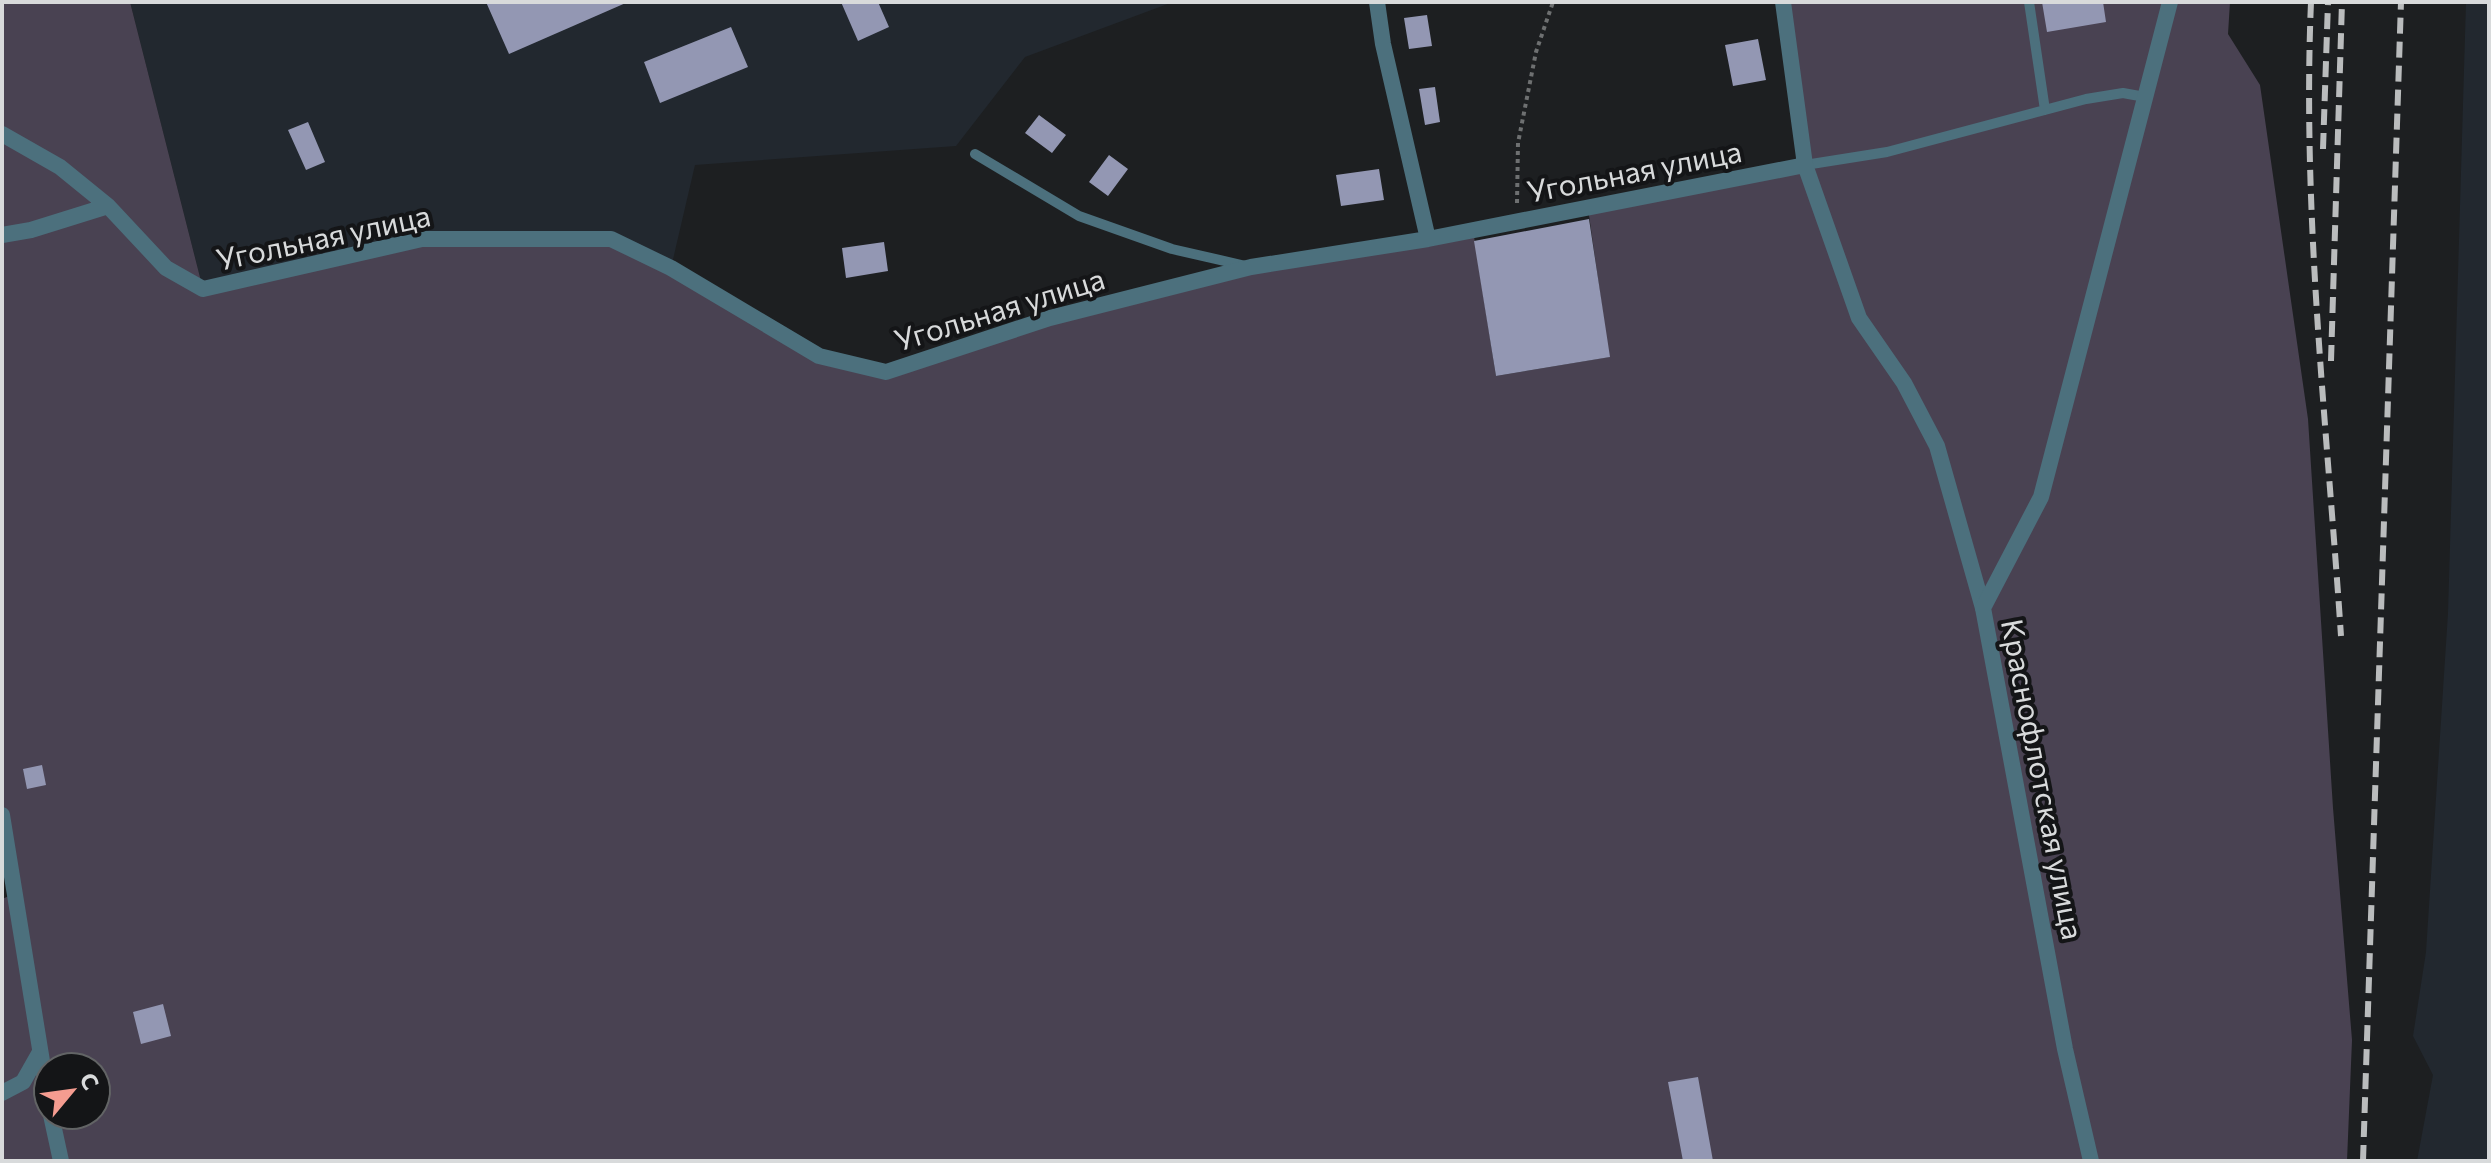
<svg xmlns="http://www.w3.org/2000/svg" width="2491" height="1163" viewBox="0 0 2491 1163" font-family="Commissioner,sans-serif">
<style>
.built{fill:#22282f}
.green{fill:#494252;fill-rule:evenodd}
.building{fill:#9397b3}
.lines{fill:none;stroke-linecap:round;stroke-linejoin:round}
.path{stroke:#6e7071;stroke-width:4;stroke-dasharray:4 4;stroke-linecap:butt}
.service{stroke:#4c707d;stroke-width:10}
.minor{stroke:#4c707d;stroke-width:16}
.tertiary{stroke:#4c707d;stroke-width:16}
.rail{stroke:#babcbd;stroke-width:6;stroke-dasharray:16 8;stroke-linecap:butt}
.labels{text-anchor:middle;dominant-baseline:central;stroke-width:8;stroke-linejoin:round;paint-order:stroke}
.street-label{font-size:30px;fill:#d8dadb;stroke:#141517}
</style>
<rect width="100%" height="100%" fill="#1d1f21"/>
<!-- built -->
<path class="built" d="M130,2H1173L1025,57L956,146L695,165L671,268L203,289Z
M2466,2H2489V1161H2417L2433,1075L2413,1036L2426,952L2448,613Z"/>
<!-- green -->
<path class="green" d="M2,2H130L203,289L422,239H611L819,356L886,372L1178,284L1473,230L1496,376L1609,357L1588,208L1805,165L1783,2H2230L2228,34L2260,85L2308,419L2333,808L2352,1040L2347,1161H2V899L14,894L2,815ZM48,1067H96V1115H48Z"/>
<!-- building -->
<path class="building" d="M486,2H628L509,54Z
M841,2H878L889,27L858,41Z
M2042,2H2103L2106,22L2047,32Z
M1427,15L1432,46L1409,49L1404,18Z
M731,27L748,67L660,103L644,62Z
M1758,39L1766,80L1733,86L1725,45Z
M1435,87L1440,122L1425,125L1419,89Z
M1039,115L1066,135L1052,153L1025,133Z
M308,122L325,162L306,170L288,130Z
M1109,155L1128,169L1108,196L1089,182Z
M1379,169L1384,200L1341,206L1336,175Z
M1589,219L1610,357L1496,376L1474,241Z
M884,242L888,271L846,278L842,248Z
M42,765L46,785L27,789L23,769Z
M163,1004L171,1036L141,1044L133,1012Z
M1698,1077L1713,1161H1683L1668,1082Z"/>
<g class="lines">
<!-- path -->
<path class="path" d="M1517,203L1518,143L1536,52L1553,2"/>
<!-- service -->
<path class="service" d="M2029,2L2045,110
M975,154L1079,216L1172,249L1246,266
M1805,165L1887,152L2086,99L2123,93L2145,97"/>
<!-- minor -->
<path class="minor" d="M1377,2L1383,44L1428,239
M1783,2L1805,165L1859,318L1904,383L1937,446L1983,608
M2,134L60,167L108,206L166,268L203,289L422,239H611L671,268L819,356L886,372L1050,318L1251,267L1428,239L1805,165
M2,235L31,230L108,206
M2,815L48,1098
M2,1093L23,1082L40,1052
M51,1115L61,1161"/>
<!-- tertiary -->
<path class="tertiary" d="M2091,1161L2065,1049L1983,608L2041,497L2170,2"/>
<!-- rail -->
<path class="rail" d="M2311,2C2302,213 2327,426 2341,636
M2323,149L2328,2
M2331,361L2342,2
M2363,1161L2401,2"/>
</g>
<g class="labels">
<!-- street labels -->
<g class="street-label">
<text transform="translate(1634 170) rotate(-11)">Угольная улица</text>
<text transform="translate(323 236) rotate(-12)">Угольная улица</text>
<text transform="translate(999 308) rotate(-17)">Угольная улица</text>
<text transform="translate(2044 779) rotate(79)">Краснофлотская улица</text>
</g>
</g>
<!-- border -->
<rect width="2491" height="1163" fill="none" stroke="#d8dadb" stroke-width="8"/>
<!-- north arrow -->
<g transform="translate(72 1091) rotate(61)"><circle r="38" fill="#141517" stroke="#626465" stroke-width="2"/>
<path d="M0-6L14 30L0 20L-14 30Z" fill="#f59c90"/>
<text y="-12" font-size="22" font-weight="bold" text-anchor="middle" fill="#d8dadb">С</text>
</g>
</svg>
